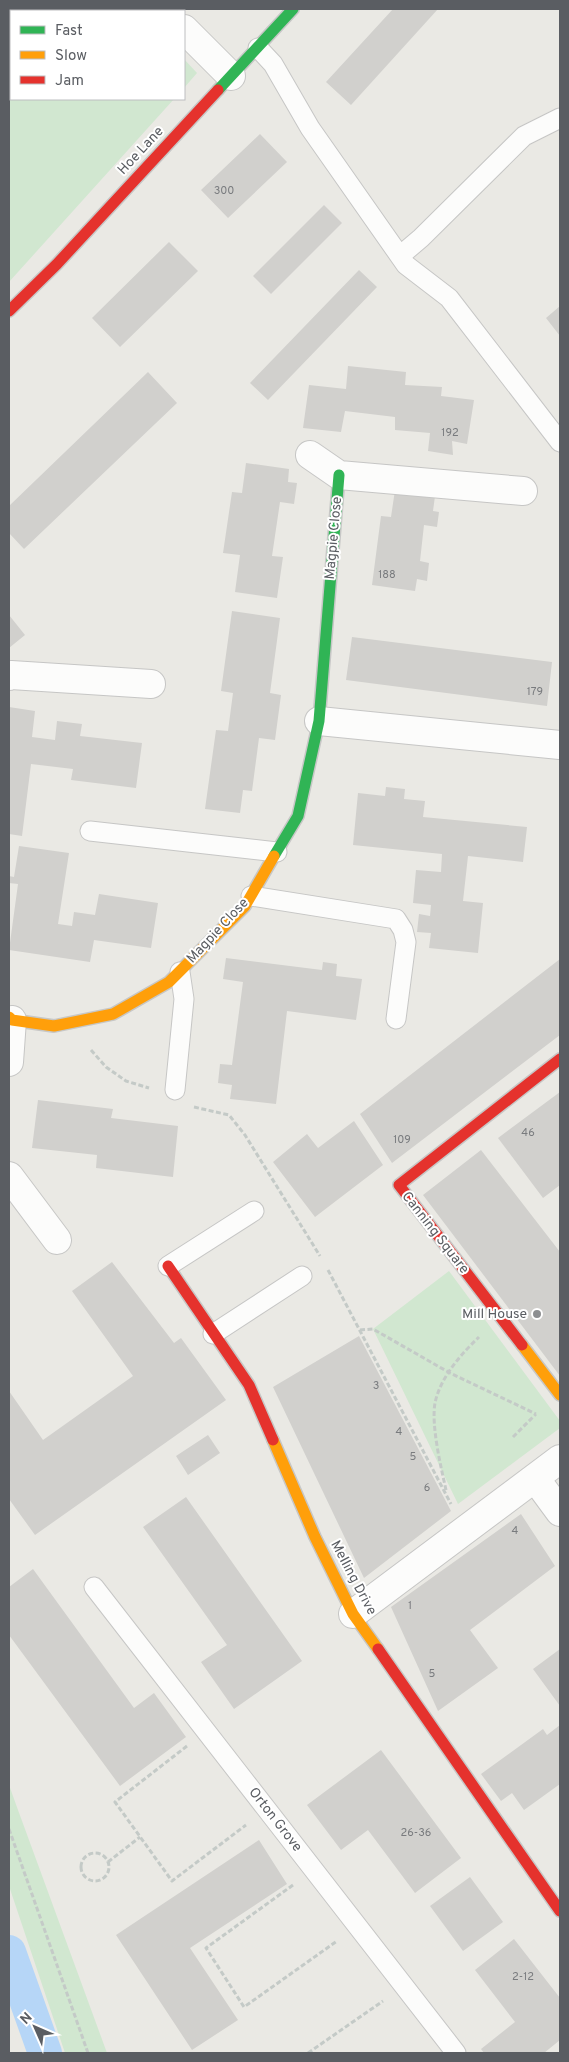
<svg xmlns="http://www.w3.org/2000/svg" width="569" height="2062" viewBox="0 0 569 2062" font-family="Overpass,sans-serif">
<style>
.green{fill:#d1e7d0}
.lines{fill:none;stroke-linecap:round;stroke-linejoin:round}
.canal{stroke:#b6d6f7;stroke-width:34}
.building{fill:#d1d0cd}
.lane-casing{stroke:#c6c6c5;stroke-width:21}
.street-casing{stroke:#c6c6c5;stroke-width:30}
.fast-casing{stroke:#c7c7c6;stroke-width:14}
.slow-casing{stroke:#c7c7c6;stroke-width:14}
.jam-casing{stroke:#c7c7c6;stroke-width:14}
.path{stroke:#c4cac7;stroke-width:3;stroke-dasharray:5 2.5;stroke-linecap:butt}
.lane{stroke:#fcfcfb;stroke-width:19}
.street{stroke:#fcfcfb;stroke-width:28}
.fast{stroke:#30b455;stroke-width:11}
.slow{stroke:#ff9f0a;stroke-width:11}
.jam{stroke:#e5322d;stroke-width:11}
.poi-dot{fill:#8c8e90;stroke:#fff;stroke-width:2}
.labels{text-anchor:middle;dominant-baseline:central;stroke-width:4;stroke-linejoin:round;paint-order:stroke}
.number-label{font-size:11px;fill:#797b7e}
.street-label{font-size:14px;fill:#5a5d62;stroke:#fff}
.poi-label{font-size:14px;fill:#5a5d62;stroke:#fff;text-anchor:end}
</style>
<rect width="100%" height="100%" fill="#eae9e4"/>
<!-- green -->
<path class="green" d="M9,9H136L138,11H11V99H174L9,282Z
M184,59L197,73L184,88Z
M449,1271L560,1421V1428L458,1504L373,1329Z
M9,1785L18,1810L107,2053H65L9,1886Z"/>
<g class="lines">
<!-- canal -->
<path class="canal" d="M9,1952L45,2053"/>
</g>
<!-- building -->
<path class="building" d="M393,9H438L351,105L326,82Z
M260,134L287,162L228,218L201,190Z
M324,205L342,223L271,294L253,276Z
M169,242L198,271L120,347L92,318Z
M359,270L377,287L268,400L250,383Z
M560,306V336L546,318Z
M348,366L406,372L405,385L442,387L441,396L474,400L467,444L452,441L453,455L428,451L430,433L395,430V417L345,411L341,432L303,428L309,385L346,389Z
M148,372L177,403L24,549L9,533V506Z
M246,463L289,469L288,482L297,483L294,504L280,502L272,556L283,557L277,598L235,592L240,555L223,553L232,492L242,493Z
M395,490L435,496L433,511L439,512L437,527L424,525L420,561L429,563L427,581L417,579L415,591L372,585L381,516L391,517Z
M232,611L280,618L270,693L281,695L275,740L259,738L252,791L243,790L240,813L205,809L216,730L228,731L233,693L221,691Z
M9,615L25,635L9,648Z
M352,637L552,662L547,706L346,680Z
M9,707L35,711L32,737L55,740L57,721L82,724L80,736L142,743L136,788L71,780L73,769L31,764L22,836L9,834Z
M386,787L405,789L404,799L425,801L423,817L527,827L523,862L468,856L463,901L483,903L478,953L429,948L431,933L417,932L419,914L430,916L431,905L413,903L416,870L441,872L442,854L353,845L358,793L385,796Z
M19,846L69,853L58,924L72,926L74,912L95,915L99,894L158,903L151,948L94,940L90,962L9,950L18,884L9,883V876L14,877Z
M226,958L322,970L323,962L337,964L336,976L362,979L356,1020L287,1011L276,1104L230,1099L232,1085L218,1083L220,1064L232,1065L243,982L223,979Z
M560,959V1035L392,1163L360,1114Z
M560,1092V1185L543,1198L498,1138Z
M38,1100L113,1109L111,1118L178,1126L173,1177L96,1168L97,1155L32,1148Z
M354,1121L383,1165L315,1217L273,1162L307,1134L318,1148Z
M481,1150L560,1252V1376L423,1195Z
M112,1262L174,1343L181,1338L226,1400L35,1535L9,1499V1391L43,1440L133,1376L72,1291Z
M359,1336L451,1511L364,1578L273,1387Z
M208,1435L220,1453L188,1475L176,1456Z
M186,1497L302,1661L234,1709L201,1662L227,1645L143,1527Z
M521,1514L555,1566L470,1630L498,1668L438,1711L391,1607Z
M33,1569L134,1708L154,1693L186,1737L120,1786L9,1635V1587Z
M560,1649V1706L533,1669Z
M560,1725V1784L524,1810L512,1793L501,1801L481,1774L543,1729L547,1735Z
M381,1750L461,1858L415,1893L368,1830L341,1850L307,1805Z
M259,1840L287,1884L190,1948L238,2020L192,2050L116,1935Z
M470,1877L503,1922L463,1951L430,1906Z
M514,1939L560,1998V2040L544,2053H484L481,2049L515,2022L475,1970Z"/>
<g class="lines">
<defs>
<path id="lane" d="M258,48L273,64L310,128L406,265L449,298L560,442
M401,255L421,238L524,136L560,118
M90,831L277,852
M251,896L396,919L403,930L406,942L396,1019
M175,1090L184,999L180,972
M168,1266L254,1211
M213,1334L302,1276
M94,1587L456,2053"/>
<path id="street" d="M163,9L166,11
M184,29L231,76
M310,455L339,475L523,491
M9,676L11,675L151,684
M319,721L560,745
M9,1062L12,1020
M9,1176L57,1240
M535,1478L560,1512
M353,1614L560,1459"/>
<path id="fast" d="M218,90L293,9
M274,856L298,816L319,721L339,475"/>
<path id="slow" d="M9,1017L12,1020L54,1026L113,1014L169,982L245,906L274,856
M522,1345L560,1395
M273,1440L315,1537L353,1614L378,1649"/>
<path id="jam" d="M9,311L57,264L218,90
M168,1266L249,1385L273,1440
M522,1345L399,1185L560,1059
M378,1649L560,1911"/>
</defs>
<!-- lane casing -->
<use href="#lane" class="lane-casing"/>
<!-- street casing -->
<use href="#street" class="street-casing"/>
<!-- fast casing -->
<use href="#fast" class="fast-casing"/>
<!-- slow casing -->
<use href="#slow" class="slow-casing"/>
<!-- jam casing -->
<use href="#jam" class="jam-casing"/>
<!-- path -->
<path class="path" d="M91,1050L106,1067L126,1081L149,1088
M194,1107L229,1115L245,1135L320,1256
M328,1270L451,1504
M360,1330L373,1329L450,1373L536,1414
M513,1437L536,1414
M446,1490C441,1467 431,1426 435,1403C440,1378 461,1354 479,1337
M187,1746L115,1802L172,1881L246,1825
M9,1829L88,2053
M81 1867a14 14 0 1 1 28 0a14 14 0 1 1-28 0Z
M108,1862L140,1837
M293,1885L206,1948L244,2007L337,1941
M308,2053L383,2001"/>
<!-- lane -->
<use href="#lane" class="lane"/>
<!-- street -->
<use href="#street" class="street"/>
<!-- fast -->
<use href="#fast" class="fast"/>
<!-- slow -->
<use href="#slow" class="slow"/>
<!-- jam -->
<use href="#jam" class="jam"/>
</g>
<!-- markers -->
<circle class="poi-dot" cx="537" cy="1314" r="5"/>
<g class="labels">
<!-- number labels -->
<g class="number-label">
<text x="224" y="191">300</text>
<text x="450" y="433">192</text>
<text x="387" y="575">188</text>
<text x="535" y="692">179</text>
<text x="528" y="1133">46</text>
<text x="402" y="1140">109</text>
<text x="376" y="1386">3</text>
<text x="399" y="1432">4</text>
<text x="413" y="1457">5</text>
<text x="427" y="1488">6</text>
<text x="515" y="1531">4</text>
<text x="410" y="1606">1</text>
<text x="432" y="1674">5</text>
<text x="416" y="1833">26-36</text>
<text x="523" y="1977">2-12</text>
</g>
<!-- street labels -->
<g class="street-label">
<text transform="translate(141 151) rotate(-47)">Hoe Lane</text>
<text transform="translate(334 538) rotate(-85)">Magpie Close</text>
<text transform="translate(218 931) rotate(-47)">Magpie Close</text>
<text transform="translate(435 1233) rotate(52)">Canning Square</text>
<text transform="translate(353 1578) rotate(62)">Melling Drive</text>
<text transform="translate(275 1820) rotate(52)">Orton Grove</text>
</g>
<!-- poi labels -->
<g class="poi-label">
<text x="527" y="1314">Mill House</text>
</g>
</g>
<!-- border -->
<rect width="569" height="2062" fill="none" stroke="#5a5d62" stroke-width="20"/>
<!-- legend -->
<rect x="10" y="10" width="175" height="90" fill="#ffffff" stroke="#bdbec0"/>
<rect x="20" y="26" width="25" height="8" fill="#30b455" stroke="#bdbec0"/>
<text x="55" y="35" font-size="15" fill="#5a5d62">Fast</text>
<rect x="20" y="51" width="25" height="8" fill="#ff9f0a" stroke="#bdbec0"/>
<text x="55" y="60" font-size="15" fill="#5a5d62">Slow</text>
<rect x="20" y="76" width="25" height="8" fill="#e5322d" stroke="#bdbec0"/>
<text x="55" y="85" font-size="15" fill="#5a5d62">Jam</text>
<!-- north arrow -->
<g transform="translate(35 2027) rotate(315)" stroke="#ffffff" stroke-width="4" paint-order="stroke">
<path d="M0-4L9 19L0 12L-9 19Z" fill="#5a5d62"/>
<text y="-8" font-size="14" font-weight="bold" text-anchor="middle" fill="#5a5d62">N</text>
</g>
</svg>
